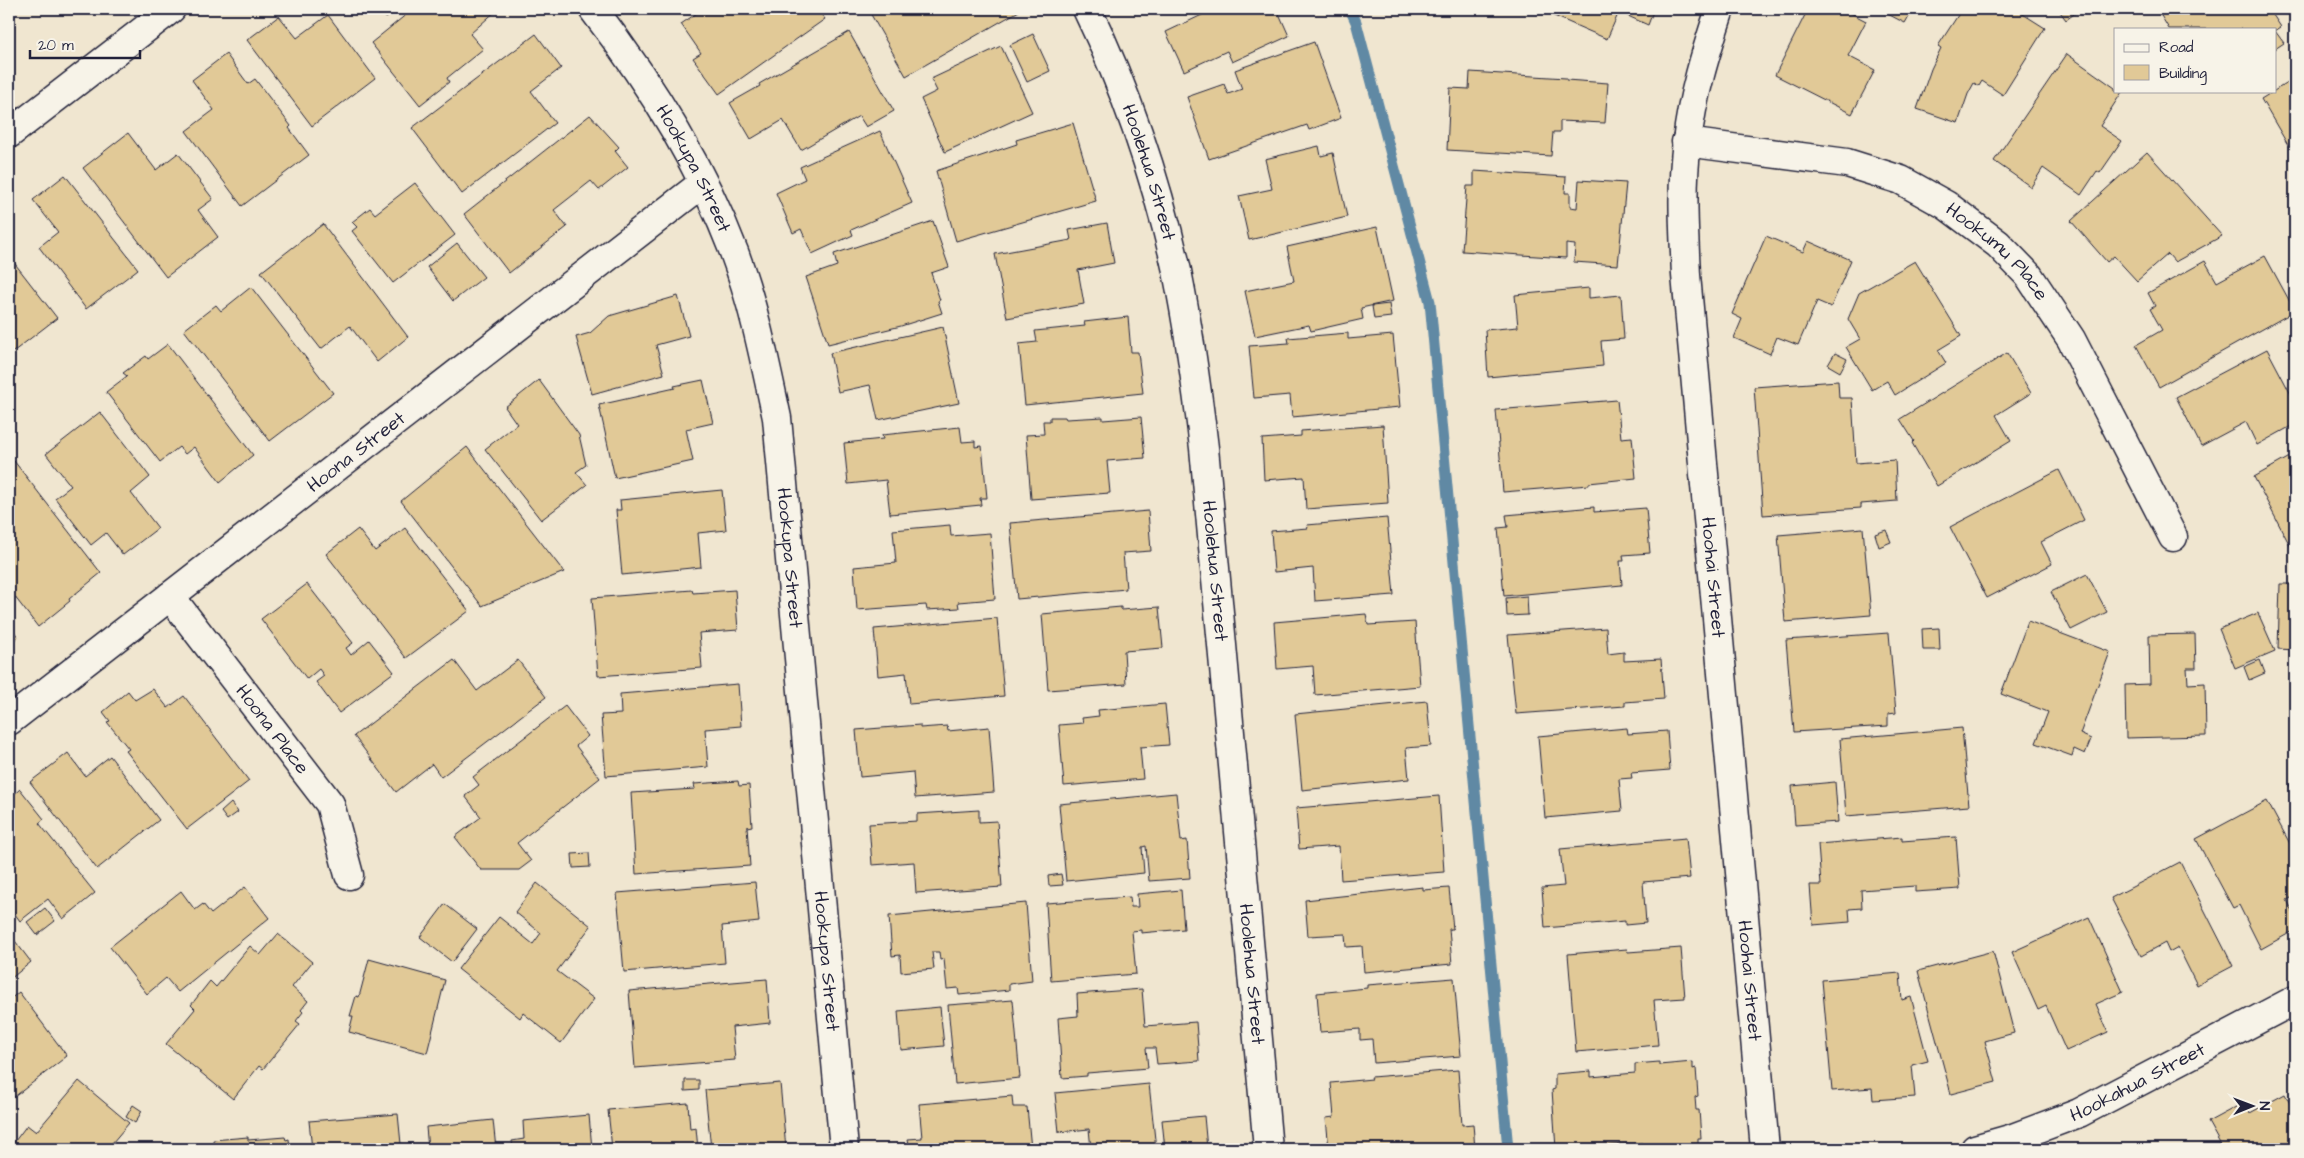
<svg xmlns="http://www.w3.org/2000/svg" width="2304" height="1158" viewBox="0 0 2304 1158" font-family="'Architects Daughter',sans-serif">
<style>
.lines{fill:none;stroke-linecap:round;stroke-linejoin:round}
.stream{stroke:#6089a4;stroke-width:11}
.building{fill:#e1c997;stroke:#22223b}
.minor-casing{stroke:#22223b;stroke-width:31}
.tertiary-casing{stroke:#22223b;stroke-width:31}
.minor{stroke:#f7f3e8;stroke-width:28}
.tertiary{stroke:#f7f3e8;stroke-width:28}
.labels{text-anchor:middle;dominant-baseline:central;stroke-width:4;stroke-linejoin:round;paint-order:stroke}
.street-label{font-size:19px;fill:#22223b;stroke:#f7f3e8}
</style>
<rect width="100%" height="100%" fill="#f0e6d0"/>
<filter id="ink" filterUnits="userSpaceOnUse"><feTurbulence type="fractalNoise" baseFrequency=".02" numOctaves="2"/><feDisplacementMap in="SourceGraphic" scale="10" xChannelSelector="R" yChannelSelector="G"/><feConvolveMatrix kernelMatrix="1 2 1 2 8 2 1 2 1" color-interpolation-filters="sRGB"/></filter>
<g filter="url(#ink)">
<g class="lines">
<!-- stream -->
<path class="stream" d="M1350,9L1356,22L1430,302L1508,1149"/>
</g>
<!-- building -->
<path class="building" d="M379,9H399L386,18Z
M413,9H498L470,34L483,49L447,78L449,82L420,105L371,43Z
M703,9H817L825,19L719,94L693,58L701,53L681,24Z
M873,9H1018L1019,11L906,76L869,11Z
M1202,9H1277L1289,36L1232,62L1227,51L1184,71L1166,32L1204,14Z
M1538,9H1654L1648,25L1619,12L1607,39Z
M1808,9H1843L1866,21L1848,56L1875,70L1852,114L1775,75Z
M1878,9H1913L1905,23Z
M1962,9H2015L2045,28L2003,95L1982,81L1979,86L1974,83L1968,94L1958,123L1917,109L1931,69L1941,48L1938,46Z
M2058,9H2081L2066,20Z
M2169,9H2269L2281,27L2275,31V29H2169L2160,14Z
M328,15L375,78L312,126L247,40L279,16L297,38Z
M2275,31L2284,43L2275,49Z
M849,32L894,111L866,127L859,116L801,150L783,120L751,139L730,103L760,86L759,84Z
M536,34L561,68L531,91L555,123L462,194L412,128Z
M1033,34L1050,71L1027,82L1010,45Z
M1314,42L1341,118L1309,130L1307,125L1209,159L1187,97L1224,84L1228,94L1242,89L1235,70Z
M1001,46L1032,112L945,152L921,99L937,91L931,79Z
M226,54L248,84L255,79L291,126L289,128L309,155L242,206L186,131L214,110L192,80Z
M2067,54L2115,88V91L2122,92L2100,126L2122,141L2100,173L2097,171L2081,195L2043,168L2031,187L1994,161Z
M1470,72L1566,78V80L1608,83L1605,123L1560,121V132H1553L1551,156L1447,150L1450,88L1469,89Z
M2295,78V141L2288,145L2261,99Z
M590,115L619,147L615,151L628,167L599,190L591,181L554,210L567,227L509,273L464,214Z
M1073,123L1096,201L956,241L936,171L1017,144L1016,140Z
M880,131L912,203L851,230L853,235L812,254L801,229L793,233L776,193L805,179L800,167Z
M128,133L156,170L178,153L213,199L198,210L218,237L166,277L83,168Z
M1319,146L1321,156L1333,153L1347,217L1249,240L1239,196L1272,189L1265,159Z
M2147,152L2222,236L2175,262L2168,254L2137,281L2114,256L2107,262L2071,221Z
M1474,171L1566,177L1565,193H1570V207L1577,208L1579,180L1626,183L1618,265L1574,262L1575,245L1566,244V258L1462,251L1467,186H1474Z
M65,175L138,269L86,309L39,247L58,232L33,200Z
M415,183L455,235L393,283L352,231L357,227L352,222L370,208L375,214Z
M933,221L949,267L931,273L940,300L938,301L942,313L901,326L828,344L806,277L837,266L834,254Z
M1107,223L1114,263L1078,270L1084,304L1007,318L995,254L1071,240L1069,230Z
M323,224L408,337L377,362L350,326L321,349L261,272Z
M1377,227L1393,301L1361,308L1363,319L1311,331L1309,325L1255,336L1245,291L1294,281L1287,247Z
M1766,236L1803,252L1808,241L1851,260L1831,307L1817,301L1798,345L1777,337L1770,354L1734,338L1742,319L1732,314Z
M457,243L484,277L453,301L427,267Z
M9,256L57,318L9,355Z
M2265,256L2295,311L2159,387L2136,345L2162,330L2150,309L2155,306L2148,293L2205,261L2217,282Z
M1915,261L1961,336L1938,350L1946,363L1895,395L1887,381L1872,390L1846,347L1860,339L1848,319L1859,293Z
M251,287L333,393L270,441L184,330L216,305L221,311Z
M1589,288V298L1621,295L1624,339L1601,341L1603,366L1488,377L1485,330L1518,327L1515,295Z
M678,296L689,336L656,345L664,374L592,394L576,337L590,333L609,316Z
M1389,304L1391,317L1374,319L1372,306Z
M1128,317L1131,352H1138L1143,393L1025,405L1019,344L1037,342L1035,331L1085,326L1084,322Z
M943,327L959,403L878,420L870,385L838,392L830,353Z
M1348,333V339L1393,335L1400,407L1292,417L1290,395L1254,398L1249,346L1289,343L1288,338Z
M168,344L253,455L220,482L194,447L185,454L179,447L160,462L106,392L127,376L123,373L146,356L148,359Z
M2267,349L2295,402V424L2257,445L2246,422L2201,446L2176,397Z
M1835,353L1847,359L1840,372L1828,365Z
M2007,353L2031,393L1996,415L2011,441L1937,486L1912,443L1914,441L1900,419Z
M539,380L579,435L586,465L576,472L587,485L541,520L485,449L517,424L505,407Z
M703,380L713,423L686,429L693,461L615,478L599,405L675,388L674,386Z
M1838,381L1839,398H1852L1856,463L1895,460L1897,501L1861,504V508L1763,515L1754,387Z
M1617,400L1621,438L1632,437L1636,478L1589,483V485L1503,492L1496,410Z
M100,412L150,477L131,493L158,528L123,555L106,533L91,545L55,498L71,486L46,454Z
M1050,417H1065L1066,419L1103,417V420L1141,417L1145,458L1107,461L1110,493L1031,499L1026,435L1044,434L1043,421H1050Z
M1383,425L1388,503L1306,509L1304,477L1264,480L1262,439L1301,436V431Z
M960,427L962,442L975,441V447L982,446L987,498H980L981,505L890,514L886,480L848,484L844,443L883,439L882,435Z
M467,447L564,572L482,606L401,501Z
M2295,454V555L2254,477Z
M14,461L101,573L69,599L70,601L38,627L11,592L13,590L9,584V466Z
M2059,470L2084,520L2041,542L2052,564L1987,598L1950,527Z
M722,490L726,530L698,533L701,567L622,575L616,510H621L620,500Z
M1594,507V512L1646,508L1650,553L1623,555L1624,561H1620L1622,585L1504,596L1498,528L1508,527L1506,515Z
M1148,511L1151,551L1123,553L1126,589L1017,599L1010,523Z
M1387,518L1394,595L1315,601L1313,568L1274,572L1271,531L1308,528L1307,525Z
M950,525L951,536L990,533L995,599L958,602L959,608L927,610L926,605L857,610L854,567L896,563L893,530Z
M405,528L469,611L406,658L326,554L358,529L375,551Z
M1863,528L1871,615L1785,622L1778,535Z
M1886,530L1891,542L1879,547L1875,534Z
M2087,574L2107,612L2071,630L2051,592Z
M307,584L353,643L346,648L351,655L369,640L394,672L339,713L316,682L324,676L319,669L307,679L261,619Z
M2280,584H2295V650L2278,649Z
M692,590L693,593L735,590L738,630L699,633L702,668L598,676L592,598Z
M1527,596L1528,615L1507,616L1506,598Z
M1121,607V610L1159,607L1163,648L1124,651L1126,684L1048,690L1042,614Z
M2258,613L2275,651L2235,668L2219,629Z
M1366,614L1368,625L1415,622L1420,686L1315,695L1313,666L1277,669L1274,622Z
M997,618L1004,696L909,704L906,673L878,676L874,629Z
M2028,621L2110,652L2080,734L2091,739L2085,754L2074,749L2072,756L2036,743L2048,712L2001,694Z
M9,624L18,637L9,644Z
M1606,628L1608,654L1624,652V661L1661,659L1664,699L1625,702V706L1516,714L1508,635Z
M1939,628L1940,650H1923L1922,629Z
M1889,633L1896,713L1888,714V726L1794,732L1786,640Z
M2195,634L2196,668H2187L2188,684L2205,683L2206,736L2126,738L2125,685L2150,684L2149,635Z
M454,660L477,691L518,660L546,697L441,777L432,764L396,792L354,736Z
M2260,660L2265,673L2249,680L2244,667Z
M738,684L741,726L705,729L708,767L606,776L601,715L621,714L620,694Z
M153,689L168,708L184,696L249,781L187,829L126,751L129,749L107,722L110,721L103,712L128,691L135,700Z
M1427,701L1431,746L1406,748L1409,779L1302,790L1295,714Z
M1165,704L1169,745L1140,747L1143,779L1064,786L1059,725L1083,723L1082,718L1099,716L1098,710Z
M565,706L588,736L576,746L600,778L517,843L531,861L519,870H481L455,837L481,817L465,796L479,785L473,777Z
M920,725V728L947,726L948,731L989,727L994,792L915,798L913,772L860,777L856,730Z
M1627,728L1628,734L1667,731L1670,770L1631,773L1632,778L1619,779L1622,811L1545,818L1538,736Z
M1962,728L1969,806L1846,816L1840,739Z
M68,753L85,776L110,756L159,820L97,869L30,782Z
M738,781L739,786L749,785L752,826L747,827L750,866L636,874L631,793L695,789L694,784Z
M1835,782L1838,822L1795,825L1792,786Z
M2295,782V797L2289,785Z
M20,789L44,819L39,823L95,893L63,919L48,899L20,921L9,906V799Z
M1176,793L1181,841L1187,840L1190,878L1149,881L1146,846L1142,847L1144,873L1066,881L1059,804Z
M1439,796L1444,872L1341,880L1339,846L1299,849L1296,808Z
M2267,801L2295,853V896L2287,900L2295,916V930L2261,949L2239,905L2233,908L2196,839Z
M231,803L238,812L227,820L221,812Z
M979,810V822L997,821L1002,887L916,893L914,862L872,865L869,824L917,821V814Z
M1902,837V841L1956,837L1960,889L1915,892V886L1861,890L1862,908L1849,909L1850,922L1813,925L1810,885H1821L1818,844Z
M1686,838L1690,878L1643,882L1646,923L1625,925V921L1545,928L1542,888L1564,886L1560,849Z
M589,853L590,867L573,868L572,854Z
M2180,862L2233,966L2197,985L2178,947L2169,952L2165,943L2141,956L2111,898Z
M1061,874L1063,885L1049,886L1048,876Z
M755,882L759,922L722,926L725,963L624,972L617,893Z
M537,883L591,926L557,971L594,999L561,1043L523,1013L520,1018L458,969L499,917L533,944L541,933L515,912Z
M245,887L269,918L178,992L166,978L147,994L110,947L181,891L195,910L203,904L211,914Z
M1423,887V890L1449,888L1453,929H1449L1452,964L1364,972L1362,946L1346,947L1345,934L1308,936L1305,900Z
M1181,890L1184,929L1141,933V930L1132,931L1136,974L1051,981L1046,903L1130,897L1131,907H1138L1137,894Z
M1026,903L1032,981L1009,984V990L959,995L958,988L947,989L944,959L940,960L939,952H932L934,969L901,972L900,955L892,956L889,916Z
M445,904L477,929L452,962L420,937Z
M45,908L55,921L37,935L27,922Z
M2089,917L2123,992L2096,1004L2108,1032L2066,1051L2046,1006L2038,1010L2012,952Z
M9,933L31,962L9,980Z
M278,934L312,962L292,987L308,1001L301,1010L303,1012L296,1021L300,1024L263,1069L259,1066L233,1099L166,1044L195,1009L191,1005L210,981L216,987L250,946L260,955Z
M1681,948L1685,998L1654,1000L1658,1045L1576,1052L1568,954L1627,949L1628,952Z
M1993,951L2014,1033L1985,1041L1996,1082L1951,1094L1918,971Z
M369,959L445,980L427,1053L349,1032L353,1016H350L356,996L359,997Z
M1900,973L1902,1000L1911,997L1928,1061L1912,1065L1915,1097L1873,1100L1872,1088L1832,1091L1822,980Z
M1454,978L1461,1056L1374,1063L1372,1039L1360,1040V1029L1320,1032L1317,993L1367,988V985Z
M767,979L770,1023L732,1027L735,1060L635,1068L629,991Z
M1142,989L1145,1026L1196,1022L1199,1061L1157,1064L1155,1048H1146L1148,1068L1087,1073V1076L1062,1078L1058,1018L1078,1016L1077,994Z
M19,992L67,1056L9,1101V1000Z
M1013,1000L1020,1078L955,1084L948,1005Z
M940,1007L944,1046L901,1050L898,1011Z
M1659,1062V1065L1693,1062V1069L1696,1068L1698,1096L1695,1097L1696,1110H1699L1701,1138H1698V1144L1676,1145V1149H1642V1143L1598,1146V1149H1556L1552,1090L1555,1089V1074L1591,1071V1077L1635,1073V1064Z
M1458,1070L1462,1125L1473,1124L1475,1149H1329L1326,1118L1334,1117L1331,1083L1372,1079L1371,1077Z
M685,1080H699V1090L685,1091Z
M79,1081L129,1123L107,1149H9L27,1125L36,1132Z
M780,1083L786,1149H711L705,1090Z
M1149,1084L1156,1149H1091L1089,1129L1059,1132L1055,1093Z
M2285,1094L2295,1113V1149H2223L2208,1122L2245,1102L2250,1113Z
M1012,1096L1013,1107H1027L1031,1149H910L908,1139L922,1138L919,1104Z
M688,1103L690,1129L696,1128L698,1149H612L608,1110Z
M133,1105L142,1111L135,1123L126,1117Z
M398,1114L401,1144L393,1145V1149H312L309,1121Z
M589,1115L592,1149H513L512,1141L524,1139L523,1121Z
M1204,1116L1207,1149H1165L1162,1120Z
M493,1120L496,1149H428L426,1127Z
M248,1137V1140L285,1137L286,1140L289,1139L290,1149H214L213,1140Z"/>
<g class="lines">
<defs>
<g id="minor">
<path id="s1" d="M593,9C650,83 700,163 734,252C754,305 765,362 777,418L844,1149"/>
<path id="s2" d="M1087,9C1127,92 1157,181 1177,271C1189,330 1197,389 1204,448L1268,1149"/>
<path id="s3" d="M1720,9C1706,52 1692,96 1687,142C1681,186 1684,231 1686,275L1765,1149"/>
<path id="s4" d="M1686,142L1847,163L1901,180L1946,205L1998,244L2029,276L2071,339L2173,537"/>
<path id="s5" d="M170,596L330,804L349,875"/>
<path id="s6" d="M9,721L703,183"/>
<path id="s7" d="M1975,1149L2010,1139L2079,1113L2295,1000"/>
</g>
<path id="tertiary" d="M9,134L171,9"/>
</defs>
<!-- minor casing -->
<use href="#minor" class="minor-casing"/>
<!-- tertiary casing -->
<use href="#tertiary" class="tertiary-casing"/>
<!-- minor -->
<use href="#minor" class="minor"/>
<!-- tertiary -->
<use href="#tertiary" class="tertiary"/>
</g>
</g>
<g class="labels">
<!-- street labels -->
<g class="street-label">
<text stroke="none"><textPath href="#s1" startOffset="189">Hookupa Street</textPath></text>
<text stroke="none"><textPath href="#s2" startOffset="175">Hoolehua Street</textPath></text>
<text stroke="none"><textPath href="#s4" startOffset="340">Hookumu Place</textPath></text>
<text stroke="none"><textPath href="#s6" startOffset="439">Hoona Street</textPath></text>
<text stroke="none"><textPath href="#s1" startOffset="594">Hookupa Street</textPath></text>
<text stroke="none"><textPath href="#s2" startOffset="580">Hoolehua Street</textPath></text>
<text stroke="none"><textPath href="#s3" startOffset="574">Hoohai Street</textPath></text>
<text stroke="none"><textPath href="#s5" startOffset="168">Hoona Place</textPath></text>
<text stroke="none"><textPath href="#s1" startOffset="999">Hookupa Street</textPath></text>
<text stroke="none"><textPath href="#s2" startOffset="985">Hoolehua Street</textPath></text>
<text stroke="none"><textPath href="#s3" startOffset="979">Hoohai Street</textPath></text>
<text stroke="none"><textPath href="#s7" startOffset="176">Hookahua Street</textPath></text>
</g>
</g>
<!-- margin -->
<rect width="2304" height="1158" fill="none" stroke="#f7f3e8" stroke-width="30"/>
<rect x="15" y="15" width="2274" height="1128" fill="none" stroke="#22223b" stroke-width="2" filter="url(#ink)"/>
<!-- legend -->
<rect x="2114" y="28" width="162" height="65" fill="#f7f3e8" stroke="#a29fa3"/>
<rect x="2124" y="44" width="25" height="8" fill="#f7f3e8" stroke="#a29fa3"/>
<text x="2159" y="52" font-size="15" fill="#22223b">Road</text>
<rect x="2124" y="65" width="25" height="15" fill="#e1c997" stroke="#a29fa3"/>
<text x="2159" y="78" font-size="15" fill="#22223b">Building</text>
<!-- north arrow -->
<g transform="translate(2252 1106) rotate(89)" stroke="#f7f3e8" stroke-width="4" paint-order="stroke">
<path d="M0-4L9 19L0 12L-9 19Z" fill="#22223b"/>
<text y="-8" font-size="14" font-weight="bold" text-anchor="middle" fill="#22223b">N</text>
</g>
<!-- scale -->
<path d="M30 50v8h110v-8" fill="none" stroke="#22223b" stroke-width="2.5"/>
<text x="38" y="50" font-size="15" fill="#22223b" stroke="#f7f3e8" stroke-width="4" paint-order="stroke">20 m</text>
</svg>
